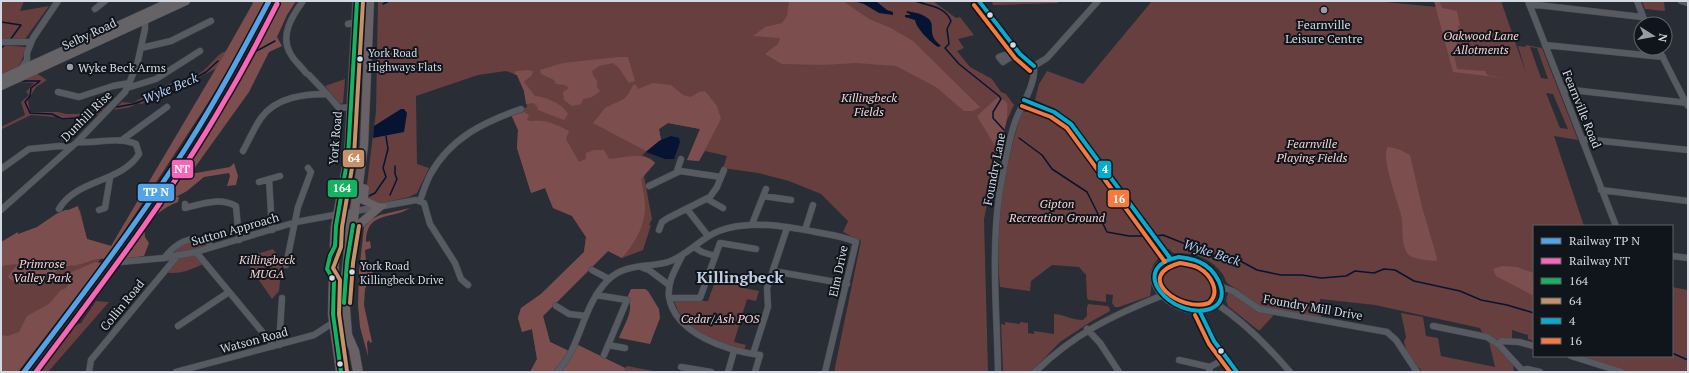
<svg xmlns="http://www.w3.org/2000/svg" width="1689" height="373" viewBox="0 0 1689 373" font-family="'PT Serif',serif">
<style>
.green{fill:#683f3f;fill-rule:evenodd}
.forest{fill:#7c4f4e}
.water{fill:#051433}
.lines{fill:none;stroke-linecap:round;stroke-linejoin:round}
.stream{stroke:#051433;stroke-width:1.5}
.minor-casing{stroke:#444951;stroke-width:7}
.major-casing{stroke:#444951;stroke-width:9}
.highway-casing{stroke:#444951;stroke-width:1}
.minor{stroke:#575b61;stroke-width:6}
.major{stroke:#666367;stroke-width:8}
.highway{fill:#696166;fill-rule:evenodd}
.bus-1-casing{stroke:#10141b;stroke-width:7}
.bus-2-casing{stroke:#10141b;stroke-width:7}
.bus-3-casing{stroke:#10141b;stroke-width:7}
.bus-4-casing{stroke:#10141b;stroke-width:7}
.bus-1{stroke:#13b361;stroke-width:4}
.bus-2{stroke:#c7916a;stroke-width:4}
.bus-3{stroke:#06acd0;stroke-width:4}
.bus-4{stroke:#f6793e;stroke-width:4}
.rail-1-casing{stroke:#10141b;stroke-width:8}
.rail-2-casing{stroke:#10141b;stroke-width:8}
.rail-1{stroke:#53a3e8;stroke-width:5}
.rail-2{stroke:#fa66b7;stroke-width:5}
.poi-dot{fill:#979da7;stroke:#10141b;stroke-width:1.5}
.bus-dot{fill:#d3dae4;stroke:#10141b;stroke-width:1.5}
.labels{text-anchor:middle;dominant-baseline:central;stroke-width:4;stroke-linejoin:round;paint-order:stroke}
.bus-label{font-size:11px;fill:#d3dae4;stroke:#10141b;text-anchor:start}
.poi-label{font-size:12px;fill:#d3dae4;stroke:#10141b}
.street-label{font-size:12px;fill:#d3dae4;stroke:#10141b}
.park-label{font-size:12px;font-style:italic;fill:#f6d2d0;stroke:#10141b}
.water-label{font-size:13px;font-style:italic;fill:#b7cff6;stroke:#10141b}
.district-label{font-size:16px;font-weight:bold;fill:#c2cee3;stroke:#10141b}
.line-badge{stroke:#10141b;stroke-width:1.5}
.badge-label{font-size:11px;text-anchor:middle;font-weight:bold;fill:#fff}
</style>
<rect width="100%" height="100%" fill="#282d36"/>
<!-- green -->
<path class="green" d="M1,1H24L20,11L49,6L25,39L22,40L1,39Z
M378,1H933L956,18L960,17L974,35L958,39L964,48L957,51L970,67L992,79L1001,92L1006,94L1014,105L1007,120L998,151L984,219L988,372H834L861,241L843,232L848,221L821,194L789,181L758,173L723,168L727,156L705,151L699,161L687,160L700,129L668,123L659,129L661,140L642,155L651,159L655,163L644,176L652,219L649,225H651L643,250L622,258L608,251L543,316L550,342L571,352L578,345L625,368L627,366L659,372H530L537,359L532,329L522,332L518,318L521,308L541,294L584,252L586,237L572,216L553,208L545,188L531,193L517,148L518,130L510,113L527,107L524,91L517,75L506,71L478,75L416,96L417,164L429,168L417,193L409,197L378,204L368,200L366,192L376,111Z
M992,1H1058V3L993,5Z
M1152,1H1374L1437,7L1436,1H1501L1527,76L1518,46L1526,47L1525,45L1542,48L1578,140L1554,136L1584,226H1534V341L1528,339V335L1512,330V339H1495L1482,332L1480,328L1375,305L1320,299L1321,317L1261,307C1252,303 1246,296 1238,290C1235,287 1230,286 1227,283C1225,280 1224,275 1221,272C1209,257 1192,252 1173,253L1169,249H1166L1072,122L1058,110L1035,100L1039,84L1047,71L1083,84ZM1530,47L1537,48L1548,79L1541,78ZM1546,93L1553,94L1568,129L1560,128Z
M1642,1H1664L1665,11L1645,9Z
M1,45L26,47C20,67 20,67 1,76Z
M226,51L217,68L194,80L182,84L180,83L174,85L142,104L137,103L131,107L114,110L122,102L133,103L139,99H140C150,93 169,84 180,80C187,77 192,79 200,73C210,67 215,55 226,51Z
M36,73L47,80L36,87L28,100L30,112H58L66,114H77L107,107L98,115L91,114L75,119L61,120L56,117L31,115L2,129L1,127L25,115L21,102L29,95L26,92L34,83L18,82Z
M345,79L343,103L340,104L325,86Z
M1035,109C1049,110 1059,119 1067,129L1158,254V259C1145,273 1154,280 1150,296L1119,307H1115L1112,303L1113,295L1106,294V302L1089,300L1087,298L1086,275L1079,267L1052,265L1031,281L1030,291L1000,287C994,228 1004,167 1022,111L1027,112Z
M1065,123H1067L1140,222L1137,223Z
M80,210L87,239L111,246L11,372H1V245Z
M201,238L211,247L196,252L205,263C191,270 179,275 164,272L177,256L164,258L170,249Z
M273,249L282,261L279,291L272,299L244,258Z
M1181,260C1197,261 1224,275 1217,295C1215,301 1210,305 1204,307C1170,317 1135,265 1181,260Z
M718,273L742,278L739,287L759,291L756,301L747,299L734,342L746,345L744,350C719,343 681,330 674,300L708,301Z
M1672,287L1688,290V372H1630L1581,356H1672Z
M1228,292L1235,294L1255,310L1272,314L1273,316L1260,330H1258L1228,306L1226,301Z
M96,301L109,302L48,372H38L74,326L81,323Z
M1088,304L1107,306L1109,307L1110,311L1092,321L1060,342L1031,372H1004L1003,370L1001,324L1005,325V322L1020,324V322L1028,323V333L1034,334V331L1054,334V314C1065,315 1072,320 1083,320L1087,316V307Z
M1401,313L1423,317L1426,336L1438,338L1441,356L1495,367L1489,342L1497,347L1513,364L1514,372H1423L1417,366L1407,352L1404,342L1406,337Z"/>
<!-- forest -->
<path class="forest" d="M251,1H265L228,71L204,109L117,242L104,259C94,258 87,263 77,265C74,266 71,265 68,266C48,272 29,297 8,277L10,273L18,264L6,265L1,267V242L18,232V234L37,227L56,214L65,210H68L78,206L87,239L111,246L222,58L253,3Z
M277,1H296L287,15L277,37L282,46L269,52L249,92L193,170V172L196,173L230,167L234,163L238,176L236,185L227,186L230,176L229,173L204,177L187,191L176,197H179L178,202C164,207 154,216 144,226L145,237L149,243L144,256L117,260L177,173L225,95Z
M789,1H843L869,19L891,28L913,41L980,107L973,111H964L936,87L896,66L856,63L823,65L782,64L765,54L778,44L780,38L753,36L765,27L782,23L787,16Z
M1434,1H1439L1442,8L1457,11L1460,26H1457L1460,30L1458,31L1451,30L1461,53L1454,55L1457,69L1485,71L1487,75L1504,78L1453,72Z
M619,57H628L635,81L629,83L619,68L613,63L599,66L592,71L593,75L597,81V87L600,91L592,97L583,99L581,104L572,106L564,100L563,92L569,88L565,85L556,84L554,80L541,74L540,70L563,63Z
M527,70L533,71L532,75L524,82L535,96C546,97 563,104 568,114L564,120L538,110L537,106L533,103L526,104L524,91L517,75L514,74L516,71Z
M653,83L671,85L683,95L691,97L699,92L705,91L717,106L721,119L699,161L687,160L700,129L668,123L659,129L661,140L646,151L593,123L605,108L624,99L629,93L633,85H636L638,89Z
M999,96L1007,103C1009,120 1003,135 998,151L977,116Z
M524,112L529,115L527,120C532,122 537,120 542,121C552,122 561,127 569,131L566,139L579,162L586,159V153L594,150H604L609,159C625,158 643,151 655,163L641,179C643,191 647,205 644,217C642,231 631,248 622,258L608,251L543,316L550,342L571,352L578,345L625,368L624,372H530L537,359L532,329L522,332L518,318L521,308L541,294L584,252L586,237L572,216L553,208L545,188L531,193L517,148L518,130L512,116Z
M1388,147L1398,149L1410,155L1422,207L1437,258L1436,261C1428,260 1412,260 1407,253C1401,243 1403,229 1402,219C1399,203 1380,158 1388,147Z
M410,208C391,220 366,211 366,242L370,241L371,248L365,250L367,272L372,271L373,273L365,289L364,305L372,342L370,343L369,340L367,342L368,356L360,327L358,305L359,272L364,227L370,220L380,215Z
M95,262L102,263L18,372H1V335L8,336L19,332L27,316L49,304L61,290L66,288L70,282H65V275Z
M1502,266L1517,267L1534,273V296L1496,276L1493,269Z
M631,289H645L648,291L659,309L660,318L650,344L619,338C623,327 636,308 627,298Z"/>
<!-- water -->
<path class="water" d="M853,1L877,2L887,10L893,12V15L879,13L864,4Z
M907,11C913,13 917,12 922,15C936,21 930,26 933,36C934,40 938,43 941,46L938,47C930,42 916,28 915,20L905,17V15H911L906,12Z
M401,109H404L407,113L404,132L373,138L374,126Z
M671,136L679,138L680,142L674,159H665L646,152L659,141Z"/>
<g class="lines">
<!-- stream -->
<path class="stream" d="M915,1C929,6 945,6 951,21L947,29L949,44L945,48L959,64L999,96L1001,99L993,112V118L1004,130
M383,4L389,1
M1,22L21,25L10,40
M1,48L6,44
M251,54L275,41
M22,81H40L31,88L30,96L25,102L30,113L52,114L62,119L76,118L101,110
M117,107L133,104L147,99L176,83L192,80L206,72L218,61
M1019,138L1042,155L1052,169L1087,192L1107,232L1129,236H1151
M390,195L397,179L395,174V166
M367,197L375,193L386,177L383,168L388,149L386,136
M1156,236L1163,235L1218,257H1233L1257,270L1281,275H1302L1321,278L1346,276L1355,271L1374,273L1384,269L1395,270L1414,281L1460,291L1481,300L1507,305L1534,313
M1672,353L1688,360"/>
<defs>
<path id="minor" d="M303,1C292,16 280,35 290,53C294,61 301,66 306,73
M979,1L1020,54L1034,66
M1528,1L1616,226
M1637,1L1646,24
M1681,1L1688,3
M1529,4L1642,17
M95,9L105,1
M348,24L356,22
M1,42H31
M1545,45L1663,57
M141,48L171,41L211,21
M1658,48L1687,105
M1004,55L1009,58L1003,62L999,57Z
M1009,58L1020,54
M1034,66L1047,58L1098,1
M20,70L27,60V53L33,38L58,1
M309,75L327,94
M127,88L156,79L200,51
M1563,89L1688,103
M58,92L79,97L113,86L130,83
M1024,100L1054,112L1071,124L1170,258
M1583,139L1688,150
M122,140L167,107
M243,151C249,140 254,128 261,118C276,97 304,94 327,94L339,108L351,107
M1,169L29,149L60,146L71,147
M677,171L681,159
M269,179L272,230
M259,182L280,176
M649,186L680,171L721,177
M1601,190L1688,201
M763,196L791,200
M707,199L723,208
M420,201C423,192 426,183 430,175C450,138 484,122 521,109
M185,204V208C202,204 219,197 236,206L239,240
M59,209C76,179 121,183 139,154L136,144C118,136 96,144 77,142
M687,209L708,236
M1,210L77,142L125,92L137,65L145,29V17
M99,210L105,208L110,178
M752,224L766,189
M659,230L662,222L668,218L710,197L717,187L724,170
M805,230L813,205
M694,247L702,252L715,256
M196,252L274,346
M682,256C676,268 667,282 669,297C675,334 728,351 760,355L755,372
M1672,256L1688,258
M1179,257C1188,258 1197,260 1205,265C1220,275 1232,301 1210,309C1178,321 1133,279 1164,262C1169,259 1174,258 1179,257Z
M164,258C176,243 189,235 208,241L211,247
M120,262L164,258L196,252L296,222L416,200L424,203L430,224L455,263L461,279L468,285
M286,265L298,207L311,172L308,168
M643,268L649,270L669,285
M592,270L609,279
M773,271L847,284
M1222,287L1233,291L1259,309L1387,332L1396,340L1417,372
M596,295L627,300L604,355
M670,298H700L720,243L756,249
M1217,304C1245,323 1268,346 1290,372
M556,306L569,314L586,316
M1200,312L1214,341L1237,372
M178,326L229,292
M1433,326L1487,337L1499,345L1522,370L1521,372
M1087,329L1100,343L1119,372
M279,345L282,298
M608,345L625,348
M1499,345L1501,341L1519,342L1534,346
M753,354L768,307L767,288L787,228
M1571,356L1622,372
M1179,360L1210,367L1209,372
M681,367L711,372
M1210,367L1226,358
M1522,370L1527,369L1540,372
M89,372L91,360L178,255
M176,372L314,335L334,322
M557,372C562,366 567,360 571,352C583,328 588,300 608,280C625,263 647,268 668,262C687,256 700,238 719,231C751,219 789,227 821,233C833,235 845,237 856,242L825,372
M728,372L734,351
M998,372C997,314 991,254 999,196C1003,172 1007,146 1015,122C1021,105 1036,85 1034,66
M1035,372C1074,334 1111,316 1161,296"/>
<path id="major" d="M1,79L172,1
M1,86L186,1"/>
<path id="highway" d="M353,1H361L352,156L342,217L350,210L360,146L366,1H374L368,146L363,184L367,185L369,187L368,198L379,203L385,204L387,206L356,233L349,296L352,334L359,350L363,372H353L349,350L342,334L339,296L344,250L339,258L338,314L346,372H336L328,314L330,242L331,226L344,156ZM360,203L372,208L358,220Z"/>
</defs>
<!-- minor casing -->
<use href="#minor" class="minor-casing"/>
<!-- major casing -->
<use href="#major" class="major-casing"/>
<!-- highway casing -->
<use href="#highway" class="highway-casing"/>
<!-- minor -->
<use href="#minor" class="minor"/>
<!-- major -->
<use href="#major" class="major"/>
<!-- highway -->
<use href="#highway" class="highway"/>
<defs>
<path id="bus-1" d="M344,303L347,262L353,225
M341,372L333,314L334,281L327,269L330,256L335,246L336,226L348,156L357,1"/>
<path id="bus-2" d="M350,303L353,263L359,226
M347,371L339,314L340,280L333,268L341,247L342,227L354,156L363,1"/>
<path id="bus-3" d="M979,1L1020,54L1034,66
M1024,100L1054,112L1071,124L1170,258
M1179,257C1188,258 1198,260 1205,265C1219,274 1232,301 1210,309C1174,321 1124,268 1179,257Z
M1200,312L1214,341L1237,372"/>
<path id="bus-4" d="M974,5L1015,58L1030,71
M1022,106L1051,117L1067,128L1165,262
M1180,263C1187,264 1193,265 1199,268C1211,275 1221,292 1209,303C1181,313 1132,276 1180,263Z
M1195,315L1209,344L1230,372"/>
</defs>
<!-- bus-1 casing -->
<use href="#bus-1" class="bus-1-casing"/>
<!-- bus-2 casing -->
<use href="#bus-2" class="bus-2-casing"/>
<!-- bus-3 casing -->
<use href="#bus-3" class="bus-3-casing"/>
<!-- bus-4 casing -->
<use href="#bus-4" class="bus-4-casing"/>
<!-- bus-1 -->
<use href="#bus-1" class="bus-1"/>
<!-- bus-2 -->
<use href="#bus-2" class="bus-2"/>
<!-- bus-3 -->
<use href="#bus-3" class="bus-3"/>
<!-- bus-4 -->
<use href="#bus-4" class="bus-4"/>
<defs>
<path id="rail-1" d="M24,372C80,298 137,224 187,146C217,99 243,50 269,1"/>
<path id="rail-2" d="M36,372C102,284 170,196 225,100C244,69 260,37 277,4"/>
</defs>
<!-- rail-1 casing -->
<use href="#rail-1" class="rail-1-casing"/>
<!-- rail-2 casing -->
<use href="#rail-2" class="rail-2-casing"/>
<!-- rail-1 -->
<use href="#rail-1" class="rail-1"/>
<!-- rail-2 -->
<use href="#rail-2" class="rail-2"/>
</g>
<!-- markers -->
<g class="poi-dot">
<circle cx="1324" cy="10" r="4"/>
<circle cx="70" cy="67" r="4"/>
</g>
<g class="bus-dot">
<circle cx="990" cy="15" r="3.5"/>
<circle cx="1013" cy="45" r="3.5"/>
<circle cx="360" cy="59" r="3.5"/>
<circle cx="352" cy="272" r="3.5"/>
<circle cx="332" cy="278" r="3.5"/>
<circle cx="1221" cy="351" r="3.5"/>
<circle cx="340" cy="364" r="3.5"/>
</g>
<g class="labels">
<!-- bus labels -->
<g class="bus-label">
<text x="368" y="53">York Road<tspan x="368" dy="14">Highways Flats</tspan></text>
<text x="360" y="266">York Road<tspan x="360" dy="14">Killingbeck Drive</tspan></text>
</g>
<!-- poi labels -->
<g class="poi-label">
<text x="1324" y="24">Fearnville<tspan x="1324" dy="14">Leisure Centre</tspan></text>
<text x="78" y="67" text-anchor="start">Wyke Beck Arms</text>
</g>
<!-- street labels -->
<g class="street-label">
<text transform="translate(89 34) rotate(-25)">Selby Road</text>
<text transform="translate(1582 109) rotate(68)">Fearnville Road</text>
<text transform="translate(86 116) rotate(-45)">Dunhill Rise</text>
<text transform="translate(335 138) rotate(-85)">York Road</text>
<text transform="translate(994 169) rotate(-79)">Foundry Lane</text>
<text transform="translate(235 229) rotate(-16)">Sutton Approach</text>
<text transform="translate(838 271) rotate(-78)">Elm Drive</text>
<text transform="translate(122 305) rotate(-51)">Collin Road</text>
<text transform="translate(1313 307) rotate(10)">Foundry Mill Drive</text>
<text transform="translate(254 340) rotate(-15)">Watson Road</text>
</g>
<!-- park labels -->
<g class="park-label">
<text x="1481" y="35">Oakwood Lane<tspan x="1481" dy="14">Allotments</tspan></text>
<text x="869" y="97">Killingbeck<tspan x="869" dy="14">Fields</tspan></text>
<text x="1312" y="143">Fearnville<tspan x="1312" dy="14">Playing Fields</tspan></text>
<text x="1057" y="203">Gipton<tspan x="1057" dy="14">Recreation Ground</tspan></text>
<text x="267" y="259">Killingbeck<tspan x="267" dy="14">MUGA</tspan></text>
<text x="42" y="263">Primrose<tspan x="42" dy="14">Valley Park</tspan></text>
<text x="720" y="318">Cedar/Ash POS</text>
</g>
<!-- water labels -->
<g class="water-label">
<text transform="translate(170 88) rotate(-23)">Wyke Beck</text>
<text transform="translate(1212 252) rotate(18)">Wyke Beck</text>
</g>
<!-- district labels -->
<g class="district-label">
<text x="740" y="277">Killingbeck</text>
</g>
</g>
<g class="line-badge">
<rect x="342" y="149" width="23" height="19" rx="4" fill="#c7916a"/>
<rect x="171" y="159" width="23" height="20" rx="4" fill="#fa66b7"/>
<rect x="1097" y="160" width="15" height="19" rx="4" fill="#06acd0"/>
<rect x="327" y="179" width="31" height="19" rx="4" fill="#13b361"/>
<rect x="137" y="183" width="38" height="19" rx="4" fill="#53a3e8"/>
<rect x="1107" y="189" width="23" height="19" rx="4" fill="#f6793e"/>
</g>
<g class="badge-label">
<text x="354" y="162">64</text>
<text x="182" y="173">NT</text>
<text x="1105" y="173">4</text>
<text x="342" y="192">164</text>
<text x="156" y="196">TP N</text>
<text x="1119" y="203">16</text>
</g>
<!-- border -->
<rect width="1689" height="373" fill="none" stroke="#d3dae4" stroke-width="4"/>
<!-- legend -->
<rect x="1533" y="225" width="140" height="132" fill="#10141b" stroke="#5e636b"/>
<rect x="1541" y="238" width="20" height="6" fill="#53a3e8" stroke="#5e636b"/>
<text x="1569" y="245" font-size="12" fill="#d3dae4">Railway TP N</text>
<rect x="1541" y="258" width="20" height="6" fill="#fa66b7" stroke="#5e636b"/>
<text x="1569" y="265" font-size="12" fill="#d3dae4">Railway NT</text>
<rect x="1541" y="278" width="20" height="6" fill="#13b361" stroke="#5e636b"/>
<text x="1569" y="285" font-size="12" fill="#d3dae4">164</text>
<rect x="1541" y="298" width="20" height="6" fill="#c7916a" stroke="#5e636b"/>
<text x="1569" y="305" font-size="12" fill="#d3dae4">64</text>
<rect x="1541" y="318" width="20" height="6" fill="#06acd0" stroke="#5e636b"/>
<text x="1569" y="325" font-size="12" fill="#d3dae4">4</text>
<rect x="1541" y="338" width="20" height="6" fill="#f6793e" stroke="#5e636b"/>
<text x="1569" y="345" font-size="12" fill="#d3dae4">16</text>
<!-- north arrow -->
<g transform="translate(1653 36) rotate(101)"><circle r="19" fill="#10141b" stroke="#5e636b"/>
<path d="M0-3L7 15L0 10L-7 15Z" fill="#979da7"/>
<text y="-6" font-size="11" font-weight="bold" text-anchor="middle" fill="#d3dae4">N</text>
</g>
</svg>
